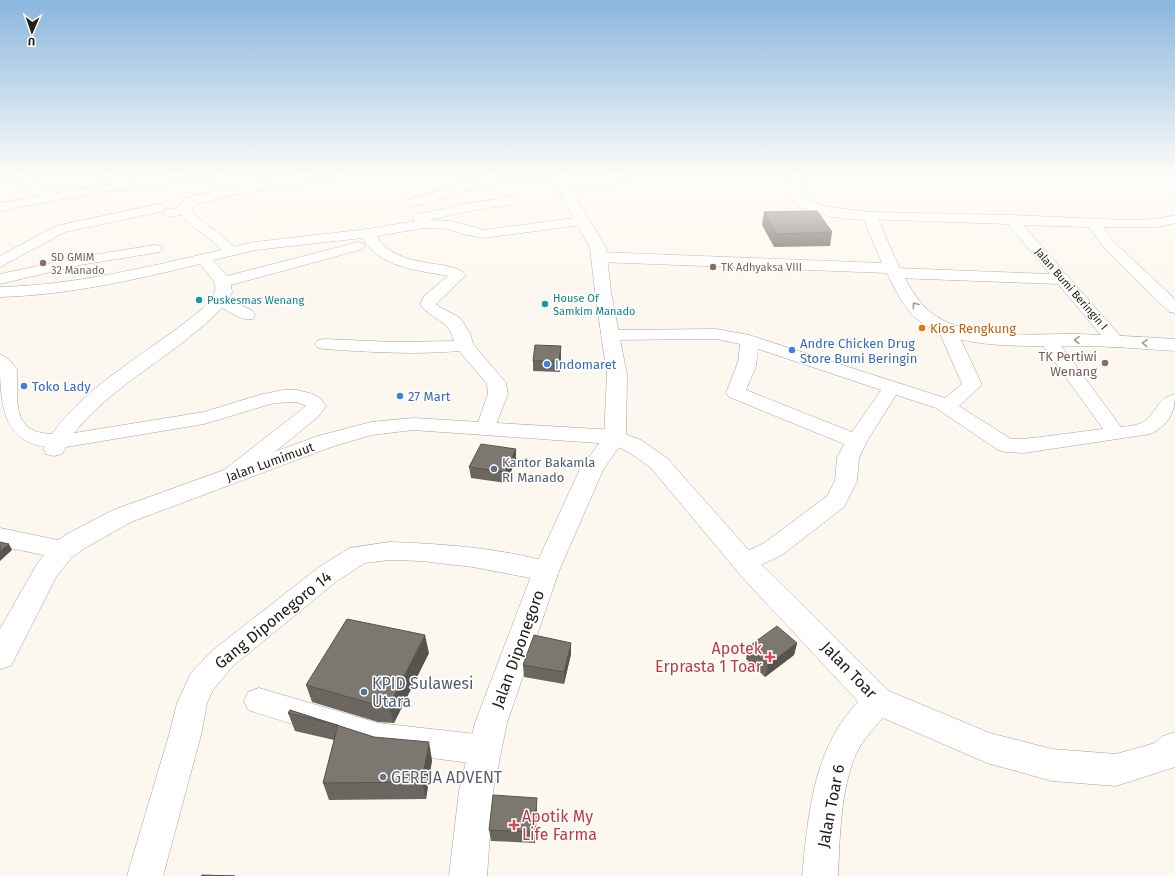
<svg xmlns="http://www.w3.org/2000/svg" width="1175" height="876" viewBox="0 0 1175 876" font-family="'Fira Sans',sans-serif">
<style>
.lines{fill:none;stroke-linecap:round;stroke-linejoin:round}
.minor-casing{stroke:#a7a29b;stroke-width:1}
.tertiary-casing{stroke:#a7a29b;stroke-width:1}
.secondary-casing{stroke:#a7a29b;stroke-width:1}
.minor{fill:#fff;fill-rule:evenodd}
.tertiary{fill:#fff;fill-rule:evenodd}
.secondary{fill:#fff;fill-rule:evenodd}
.wall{fill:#6b6760}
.shaded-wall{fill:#57544e}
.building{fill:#7c7870;stroke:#57544e}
.oneway{stroke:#9c9b99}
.education-dot{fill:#8d6e63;stroke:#fff;stroke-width:1.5}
.culture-dot{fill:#0f9aa8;stroke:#fff;stroke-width:1.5}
.food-dot{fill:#e8710a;stroke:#fff;stroke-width:1.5}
.shop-dot{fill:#3f7fe0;stroke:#fff;stroke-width:1.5}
.service-dot{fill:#5c6f8a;stroke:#fff;stroke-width:1.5}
.health-dot{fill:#e0444e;stroke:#fff;stroke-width:1.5}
.worship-dot{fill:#6b7280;stroke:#fff;stroke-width:1.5}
.labels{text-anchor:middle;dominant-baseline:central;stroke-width:3;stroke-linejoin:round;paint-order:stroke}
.far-education-label{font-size:11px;fill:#785e54;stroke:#fff;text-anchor:start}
.far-street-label{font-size:11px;fill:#22201d;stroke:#fff}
.far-culture-label{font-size:11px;fill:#0d838f;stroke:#fff;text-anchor:start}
.food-label{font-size:13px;fill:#c56008;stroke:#fff;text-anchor:start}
.shop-label{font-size:13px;fill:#366cbe;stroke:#fff;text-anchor:start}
.education-label{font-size:13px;fill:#785e54;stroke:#fff;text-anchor:end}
.street-label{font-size:13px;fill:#22201d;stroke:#fff}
.service-label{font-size:13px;fill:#4e5e75;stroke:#fff;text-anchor:start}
.near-street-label{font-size:16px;fill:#22201d;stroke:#fff}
.near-health-label{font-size:16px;fill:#be3a42;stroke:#fff;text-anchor:end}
.near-service-label{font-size:16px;fill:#4e5e75;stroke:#fff;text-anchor:start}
.near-worship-label{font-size:16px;fill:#5b616d;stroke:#fff;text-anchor:start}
</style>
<rect width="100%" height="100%" fill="#fdf8ef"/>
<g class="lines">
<defs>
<path id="minor" d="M0,173H24L22,176L0,181Z
M91,173C110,170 117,181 129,181C161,181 193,168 225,173L219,177L84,195L0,211V203L39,196L18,184L16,181L18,178H26L53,193L112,184L93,176Z
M321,173H347L341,177L243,193L195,204L191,210C203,225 221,232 234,247L255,242L368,229L415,221L413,218L415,215L469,203L512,197L517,198L518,201L517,204L469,211L429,220L451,221L484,230L582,217L587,218L589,221L587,224L582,225L484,238L462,234L449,229L424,228L377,236C396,271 454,258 466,275L436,304L440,307L460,318L470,333L473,344L506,383L508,394L493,432L486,434L479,432L476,428L488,394L487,384L459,351C414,355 369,352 324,349L318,348L315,344L318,340L324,339L394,342L454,341C449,319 432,321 420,304L425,295L448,276C418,270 379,268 363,238L255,250L213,260L227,276L358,242L363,243L365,246L363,249L231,285L232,292L229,299L253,311L255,315L253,319C241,321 232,313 222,308C177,355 115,382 74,433L204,412L259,395L283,390H297L313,394L320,398L326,406L318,417L240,480L232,482L224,480L221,475L224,470L306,406L297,402L274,403L204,424L66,447L62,454L54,456L46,454L43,449L45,447C0,440 0,399 0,355L6,357L17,369C18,399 10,433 52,434C90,381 153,350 202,309C223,288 217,284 200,264C134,280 68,295 0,297V287C75,285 148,267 221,250C210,236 192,229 181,215L171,217L166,216L164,213L166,210L179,207L185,198L243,185Z
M499,173H563L564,174L558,178L500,181L412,207L405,203L407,200Z
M624,173H639C628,189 578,184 560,185L554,181L560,177H607Z
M159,204L164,205L166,208L164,211L65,232L0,267V256L56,226Z
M869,212L1011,215L1126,220L1158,219L1175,215V223L1158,227H1103L1114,242L1175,299V313L1169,312L1104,248L1089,227L1023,225L1122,338L1125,342L1122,346L1116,347L1110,346L1058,284L896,278L891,276L888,273L891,270L896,268L1050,274L1008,224L864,219L862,216L864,213Z
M155,245L160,246L162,249L160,252L80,265L0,284V274L80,257Z
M947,324L953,325L956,329L982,385L959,406L1011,439H1024L1103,429L1039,340L1042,336L1048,335L1054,336L1121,427C1128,426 1136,426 1143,422C1157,414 1155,399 1175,394C1175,413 1168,426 1150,434L1024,453L1006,452L998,450L936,408L896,395L867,441L859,458L857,481L844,507L782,555L746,572L737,570L733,563L737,556L764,543L827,496L835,481L837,458L844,444L729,397L726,393L738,362L740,344L716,339L611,340L605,339L602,335L605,331L611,330L716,329L749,335L945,398L962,384L938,329L941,325ZM758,349L881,390L852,432L746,390L756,366Z
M0,528L63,541L72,544L75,550L72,556L63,559L0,546Z
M389,542C444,544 503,548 555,564L559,571L555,578L546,581L473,567L421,561L389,560L365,563L337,581L233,666L213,690L207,703L201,735L163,876H127L169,735L177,703L191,673L213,650L319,567L350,548Z
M259,688L378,723L485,735L496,740L501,750L496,760L485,765L378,751L248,710L244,701L248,692Z
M878,688L889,692L893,701C884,721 865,734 856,754C840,791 840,837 838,876H802C808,819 812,757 850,711C859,701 865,692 878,688Z"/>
<path id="tertiary" d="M787,173H799L802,194C824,212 848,207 874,213C880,221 883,231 887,240C897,262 906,285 922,304C955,343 1032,333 1078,334C1110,335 1143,337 1175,339V351C1143,349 1110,346 1078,346C1029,345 959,352 918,320C904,309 895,289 887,273L599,262L594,260L591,257L594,254L599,252L882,263L864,220C846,219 796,215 789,195C787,188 788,180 787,173Z
M413,418L615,430L641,440L667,458L760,563L889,691L990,733L1052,749L1116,754L1155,743L1163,736L1175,732V767L1116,786L1052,781L987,763L867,711L742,577L651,468L630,453L612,444L413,430L372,435L334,446L131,522L85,548L72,557L56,577L11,666L0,669V629L37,564L54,543L67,534L113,510L318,436L371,422Z"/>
<path id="secondary" d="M552,173H564L566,181L606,248L611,292L627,375L626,437L603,470L559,571L507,723L493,791L487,876H449L459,791L475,723L533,571L580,469L604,437L607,375L595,292L590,248L554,181Z"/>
</defs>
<!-- minor casing -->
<use href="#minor" class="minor-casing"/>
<!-- tertiary casing -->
<use href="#tertiary" class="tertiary-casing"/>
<!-- secondary casing -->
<use href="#secondary" class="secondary-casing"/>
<!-- minor -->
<use href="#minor" class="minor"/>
<!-- tertiary -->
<use href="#tertiary" class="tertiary"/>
<!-- secondary -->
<use href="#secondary" class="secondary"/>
</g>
<!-- wall -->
<path class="wall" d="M764,212L832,232L830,246L774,247L762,225Z
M561,356L560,372L533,371V361Z
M516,449V460L506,483L471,478L469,467Z
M797,643L794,655L765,677L746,659L748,647Z
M429,653L394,723L378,722L312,702L306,685Z
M571,654L564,684L524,677L523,665Z
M290,710L374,737L432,760L426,799L329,800L323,783L334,740L295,731L288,713Z
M537,810L535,843L491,841L489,830Z"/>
<!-- shaded-wall -->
<path class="shaded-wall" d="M561,346V356L560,372L559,361Z
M516,449V460L506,483L505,472Z
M9,544L12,550L0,561V551Z
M425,635L429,653L394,723L389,706Z
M571,643V654L564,684V672Z
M797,643L794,655L765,677L768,665Z
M429,742L432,760L426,799L422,782Z
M537,798V810L535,843L534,832Z"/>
<!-- building -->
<path class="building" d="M817,211L832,232L776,234L764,212Z
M535,345L561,346L559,361H533Z
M481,444L516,449L505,472L469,467Z
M0,542L9,544L0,551Z
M347,619L425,635L389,706L373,704L306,685Z
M777,626L797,643L768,665L748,647Z
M534,635L571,643L564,672L523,665Z
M290,710L374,737L429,742L422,782L323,783L338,725L288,713Z
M493,795L537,798L534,832L489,830Z
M202,875L235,876H201Z"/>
<!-- one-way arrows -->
<defs><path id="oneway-chevron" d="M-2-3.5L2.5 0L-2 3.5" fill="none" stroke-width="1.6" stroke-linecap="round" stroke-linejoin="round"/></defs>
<g class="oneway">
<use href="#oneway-chevron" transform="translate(915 305) rotate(-127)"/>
<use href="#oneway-chevron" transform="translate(1077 340) rotate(-178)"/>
<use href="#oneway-chevron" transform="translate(1145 343) rotate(-177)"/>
</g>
<!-- sky -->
<linearGradient id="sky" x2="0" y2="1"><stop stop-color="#89b6dd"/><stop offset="0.59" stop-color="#fefcf8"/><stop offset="1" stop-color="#fefcf8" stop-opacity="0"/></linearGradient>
<rect width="1175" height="295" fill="url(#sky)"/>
<!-- markers -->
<g class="education-dot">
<circle cx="43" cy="263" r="4"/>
<circle cx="713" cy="267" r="4"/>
<circle cx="1105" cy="363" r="4"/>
</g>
<g class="culture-dot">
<circle cx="199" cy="300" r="4"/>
<circle cx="545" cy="304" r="4"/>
</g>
<circle class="food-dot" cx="922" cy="328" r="4"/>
<g class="shop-dot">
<circle cx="792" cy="350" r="4"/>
<circle cx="547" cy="364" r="4"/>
<circle cx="24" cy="386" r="4"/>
<circle cx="400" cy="396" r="4"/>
</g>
<g class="service-dot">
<circle cx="494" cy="469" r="4"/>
<circle cx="364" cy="692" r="4"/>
</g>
<g class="health-dot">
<path d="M768 651h4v4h4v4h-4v4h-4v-4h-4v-4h4z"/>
<path d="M512 819h4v4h4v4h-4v4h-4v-4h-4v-4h4z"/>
</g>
<circle class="worship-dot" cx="383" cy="777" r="4"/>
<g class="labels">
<!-- far-education labels -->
<g class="far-education-label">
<text x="51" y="257">SD GMIM<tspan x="51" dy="13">32 Manado</tspan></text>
<text x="721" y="267">TK Adhyaksa VIII</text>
</g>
<!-- far-street labels -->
<g class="far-street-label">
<text transform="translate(1071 289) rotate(49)">Jalan Bumi Beringin I</text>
</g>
<!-- far-culture labels -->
<g class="far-culture-label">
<text x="553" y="298">House Of<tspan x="553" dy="13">Samkim Manado</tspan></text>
<text x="207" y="300">Puskesmas Wenang</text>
</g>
<!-- food labels -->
<g class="food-label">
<text x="930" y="328">Kios Rengkung</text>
</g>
<!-- shop labels -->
<g class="shop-label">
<text x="800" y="343">Andre Chicken Drug<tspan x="800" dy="15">Store Bumi Beringin</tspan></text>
<text x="555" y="364">Indomaret</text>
<text x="32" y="386">Toko Lady</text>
<text x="408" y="396">27 Mart</text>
</g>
<!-- education labels -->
<g class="education-label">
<text x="1097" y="356">TK Pertiwi<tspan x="1097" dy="15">Wenang</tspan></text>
</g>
<!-- street labels -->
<g class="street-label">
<text transform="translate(270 462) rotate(-20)">Jalan Lumimuut</text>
</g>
<!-- service labels -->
<g class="service-label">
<text x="502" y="462">Kantor Bakamla<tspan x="502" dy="15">RI Manado</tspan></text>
</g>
<!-- near-street labels -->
<g class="near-street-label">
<text transform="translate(273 620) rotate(-39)">Gang Diponegoro 14</text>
<text transform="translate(518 649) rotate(-70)">Jalan Diponegoro</text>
<text transform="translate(849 670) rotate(46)">Jalan Toar</text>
<text transform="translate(831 806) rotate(-79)">Jalan Toar 6</text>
</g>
<!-- near-health labels -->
<g class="near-health-label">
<text x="762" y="648">Apotek<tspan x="762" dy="18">Erprasta 1 Toar</tspan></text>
<text x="522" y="816" text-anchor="start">Apotik My<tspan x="522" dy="18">Life Farma</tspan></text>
</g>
<!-- near-service labels -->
<g class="near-service-label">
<text x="372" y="683">KPID Sulawesi<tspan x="372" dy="18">Utara</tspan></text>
</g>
<!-- near-worship labels -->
<g class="near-worship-label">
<text x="391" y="777">GEREJA ADVENT</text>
</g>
</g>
<!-- north arrow -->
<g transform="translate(32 32) rotate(182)" stroke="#ffffff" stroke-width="3" paint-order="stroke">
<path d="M0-3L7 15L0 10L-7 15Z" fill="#22201d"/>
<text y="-6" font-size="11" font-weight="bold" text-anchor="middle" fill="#22201d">U</text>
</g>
</svg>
